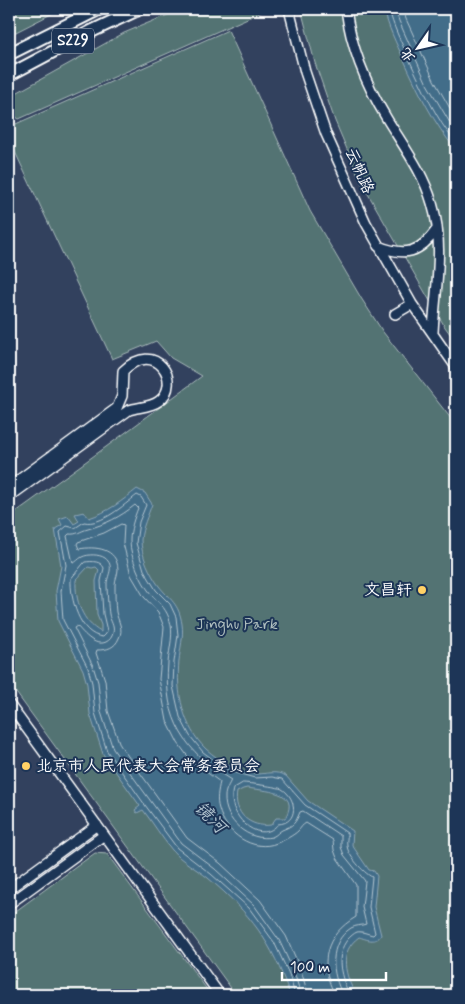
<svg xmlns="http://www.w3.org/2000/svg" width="465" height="1004" viewBox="0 0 465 1004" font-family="Mynerve,'LXGW WenKai TC',sans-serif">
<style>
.green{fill:#527373;stroke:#a8b9b9}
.water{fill:#426d89;stroke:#8ea7b8;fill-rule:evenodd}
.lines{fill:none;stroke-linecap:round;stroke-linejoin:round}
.shore{stroke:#b3c5d0;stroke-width:1}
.minor-casing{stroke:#fff;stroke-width:12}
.major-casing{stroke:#fff;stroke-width:15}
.minor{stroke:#1d3557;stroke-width:9}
.major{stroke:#1d3557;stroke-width:11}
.poi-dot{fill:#ffd166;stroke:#1d3557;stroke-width:2}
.labels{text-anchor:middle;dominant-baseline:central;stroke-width:4;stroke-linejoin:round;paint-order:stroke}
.shield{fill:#1d3557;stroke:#bbc2cd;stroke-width:1}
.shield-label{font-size:15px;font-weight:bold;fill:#fff}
.street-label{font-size:16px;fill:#fff;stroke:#1d3557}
.poi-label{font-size:16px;fill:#fff;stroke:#1d3557;text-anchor:end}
.park-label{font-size:16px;fill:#b1c0c0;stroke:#1d3557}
.water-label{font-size:18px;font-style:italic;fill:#b3c5d0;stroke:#1d3557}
</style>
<rect width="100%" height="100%" fill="#32415e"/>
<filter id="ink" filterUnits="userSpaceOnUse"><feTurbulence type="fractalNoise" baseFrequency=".02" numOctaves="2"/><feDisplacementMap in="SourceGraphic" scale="10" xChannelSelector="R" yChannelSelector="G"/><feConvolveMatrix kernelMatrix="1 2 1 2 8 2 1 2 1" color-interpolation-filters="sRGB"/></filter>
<g filter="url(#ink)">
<!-- green -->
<path class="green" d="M9,9H61L12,34L9,32Z
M182,9H268L19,119C9,113 9,107 9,97L124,33Z
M301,9H456V342L445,327L360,180L335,121L315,63Z
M228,30L310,211L361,298L383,332L456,425V995H236L9,683V517L106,447L202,376L171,358L156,341L112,359L9,139V127Z
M95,853L107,854L211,995H9V916Z"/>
<!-- water -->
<path class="water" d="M384,9H456V150C434,124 418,91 404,60C396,43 388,27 384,9Z
M137,489L145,493L152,504C148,516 142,527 141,540C141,555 150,574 159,586C170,600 179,603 182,624C184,636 180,649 179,661C176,692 183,727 206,749C221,762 237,772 256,774C267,774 276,770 286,776L308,801L353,831L352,845L369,870L374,871L377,876L374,907L381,935C376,944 366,939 359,937C338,952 345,976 356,995H290C272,942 251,914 208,878C197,869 181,861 172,850C162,838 153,823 143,810L137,813L135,810L140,806L103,754L90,714L87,684L83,670L58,621L56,591L61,566L55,529L62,525L59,519L68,516L74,524L79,521L75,514L84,512L89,518C108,512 122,501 137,489ZM88,567L92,568L96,567L99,570L96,581L97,615L101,625V632C82,622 75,600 76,580ZM247,788C263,791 302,790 285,818H276L271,825C250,828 233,813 237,792L243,789Z"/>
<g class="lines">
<!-- shore -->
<path class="shore" d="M389,9C393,26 401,42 409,59C422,87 436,119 456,143
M395,9L399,21L427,84L456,133
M403,9L406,19L434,80L456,119
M85,562C93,561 101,561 104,568L101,581L103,614L107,631L106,634L103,637C79,635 70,598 71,579Z
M243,783C248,783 279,787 282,789C297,798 299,823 278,824C260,847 225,815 233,789Z
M295,995L289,974L274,942L249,908L211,874L177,848L145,805L107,751L95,713L92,683L88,668L63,620L61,591L66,565L60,532L67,526L75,528L84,522C101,526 124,505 137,495L141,497L146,505L139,522L136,543L144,570L156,590L170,604L176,617L178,635L174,662L173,686L180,717L190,736L203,752L229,771L255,778L272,777L282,779L305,805L347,833C348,838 346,841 347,845C347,855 364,873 372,877L369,907L375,933L373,935C368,934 362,931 357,932C354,933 350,937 348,939C334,955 341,979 350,995
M301,995L294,972L279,940L254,905L215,869L181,843L113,749L101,712L98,682L93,666L74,628L77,626C84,634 95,647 106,642C110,640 112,637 113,633C115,626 110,621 109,614C108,608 107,590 107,583C108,574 115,566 105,558C99,554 88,554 82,557C78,559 77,562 73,563L67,536L69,534C77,535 80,531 88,529C106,524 120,517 135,505L138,508C134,518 130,530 130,541C130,557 141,582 151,594C158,602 165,607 169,618C175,633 169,648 168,663C163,719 185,752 231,780C229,785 225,790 225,797C224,821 249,842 272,837C277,835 278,832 282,830C294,825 295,824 300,812L303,811L341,836V847L344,855L365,881L362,907L366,924C361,926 356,925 351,928C328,943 331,974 343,995
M308,995L301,970L286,936L260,900L220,863L187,838L120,745L108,711L105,680L96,653L97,650C107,650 115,648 119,638C124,629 118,621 116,612C115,604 115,593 115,585C115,579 118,575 118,569C117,548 95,546 79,549L77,544L78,542L104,533L121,524L124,525L123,543L131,575L144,597L158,612L164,627L159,679L167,721L178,743L186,754L194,763L220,782C218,791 216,800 219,809C225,833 253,853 277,843C283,841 294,835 298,831C301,828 302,825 306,823L333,840L334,850L337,858L356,885V917C325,935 318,963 335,995"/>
<defs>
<path id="minor" d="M289,9L305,72L326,134L366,223L412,304L456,367
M346,9C351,48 367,86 387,119C404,147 423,172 432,203C445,245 435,290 433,332
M378,246C406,257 420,253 437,229
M395,314L412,304
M9,487L117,408L122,396L123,371C156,338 183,383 159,401C151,407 139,407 129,410L9,497
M9,704L220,995
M9,889L97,825
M9,904L104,835"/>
<path id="major" d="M9,54L99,9
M9,75L90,32L139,9"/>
</defs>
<!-- minor casing -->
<use href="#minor" class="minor-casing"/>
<!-- major casing -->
<use href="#major" class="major-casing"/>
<!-- minor -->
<use href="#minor" class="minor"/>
<!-- major -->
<use href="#major" class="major"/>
</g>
</g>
<!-- markers -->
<g class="poi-dot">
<circle cx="422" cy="590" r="5"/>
<circle cx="26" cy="766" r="5"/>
</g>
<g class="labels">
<!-- shield labels -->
<rect class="shield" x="52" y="28.5" width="42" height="25" rx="4"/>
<g class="shield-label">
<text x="73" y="41">S229</text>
</g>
<!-- street labels -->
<g class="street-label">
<text transform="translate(359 171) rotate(66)">云帆路</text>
</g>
<!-- poi labels -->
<g class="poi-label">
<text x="412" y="590">文昌轩</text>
<text x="36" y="766" text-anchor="start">北京市人民代表大会常务委员会</text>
</g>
<!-- park labels -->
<g class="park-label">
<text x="237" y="624">Jinghu Park</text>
</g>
<!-- water labels -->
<g class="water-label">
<text transform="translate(210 818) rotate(45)">镜河</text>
</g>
</g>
<!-- margin -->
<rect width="465" height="1004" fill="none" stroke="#1d3557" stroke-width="30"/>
<rect x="15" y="15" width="435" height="974" fill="none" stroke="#fff" stroke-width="2" filter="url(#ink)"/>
<!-- north arrow -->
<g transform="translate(418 48) rotate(236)" stroke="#1d3557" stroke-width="4" paint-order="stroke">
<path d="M0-4L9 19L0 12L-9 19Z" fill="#ffffff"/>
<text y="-8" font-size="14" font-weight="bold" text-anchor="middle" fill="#ffffff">北</text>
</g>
<!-- scale -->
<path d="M282 972v8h104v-8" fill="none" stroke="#ffffff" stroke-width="2.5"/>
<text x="290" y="972" font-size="15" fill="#ffffff" stroke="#1d3557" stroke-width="4" paint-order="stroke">100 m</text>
</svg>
